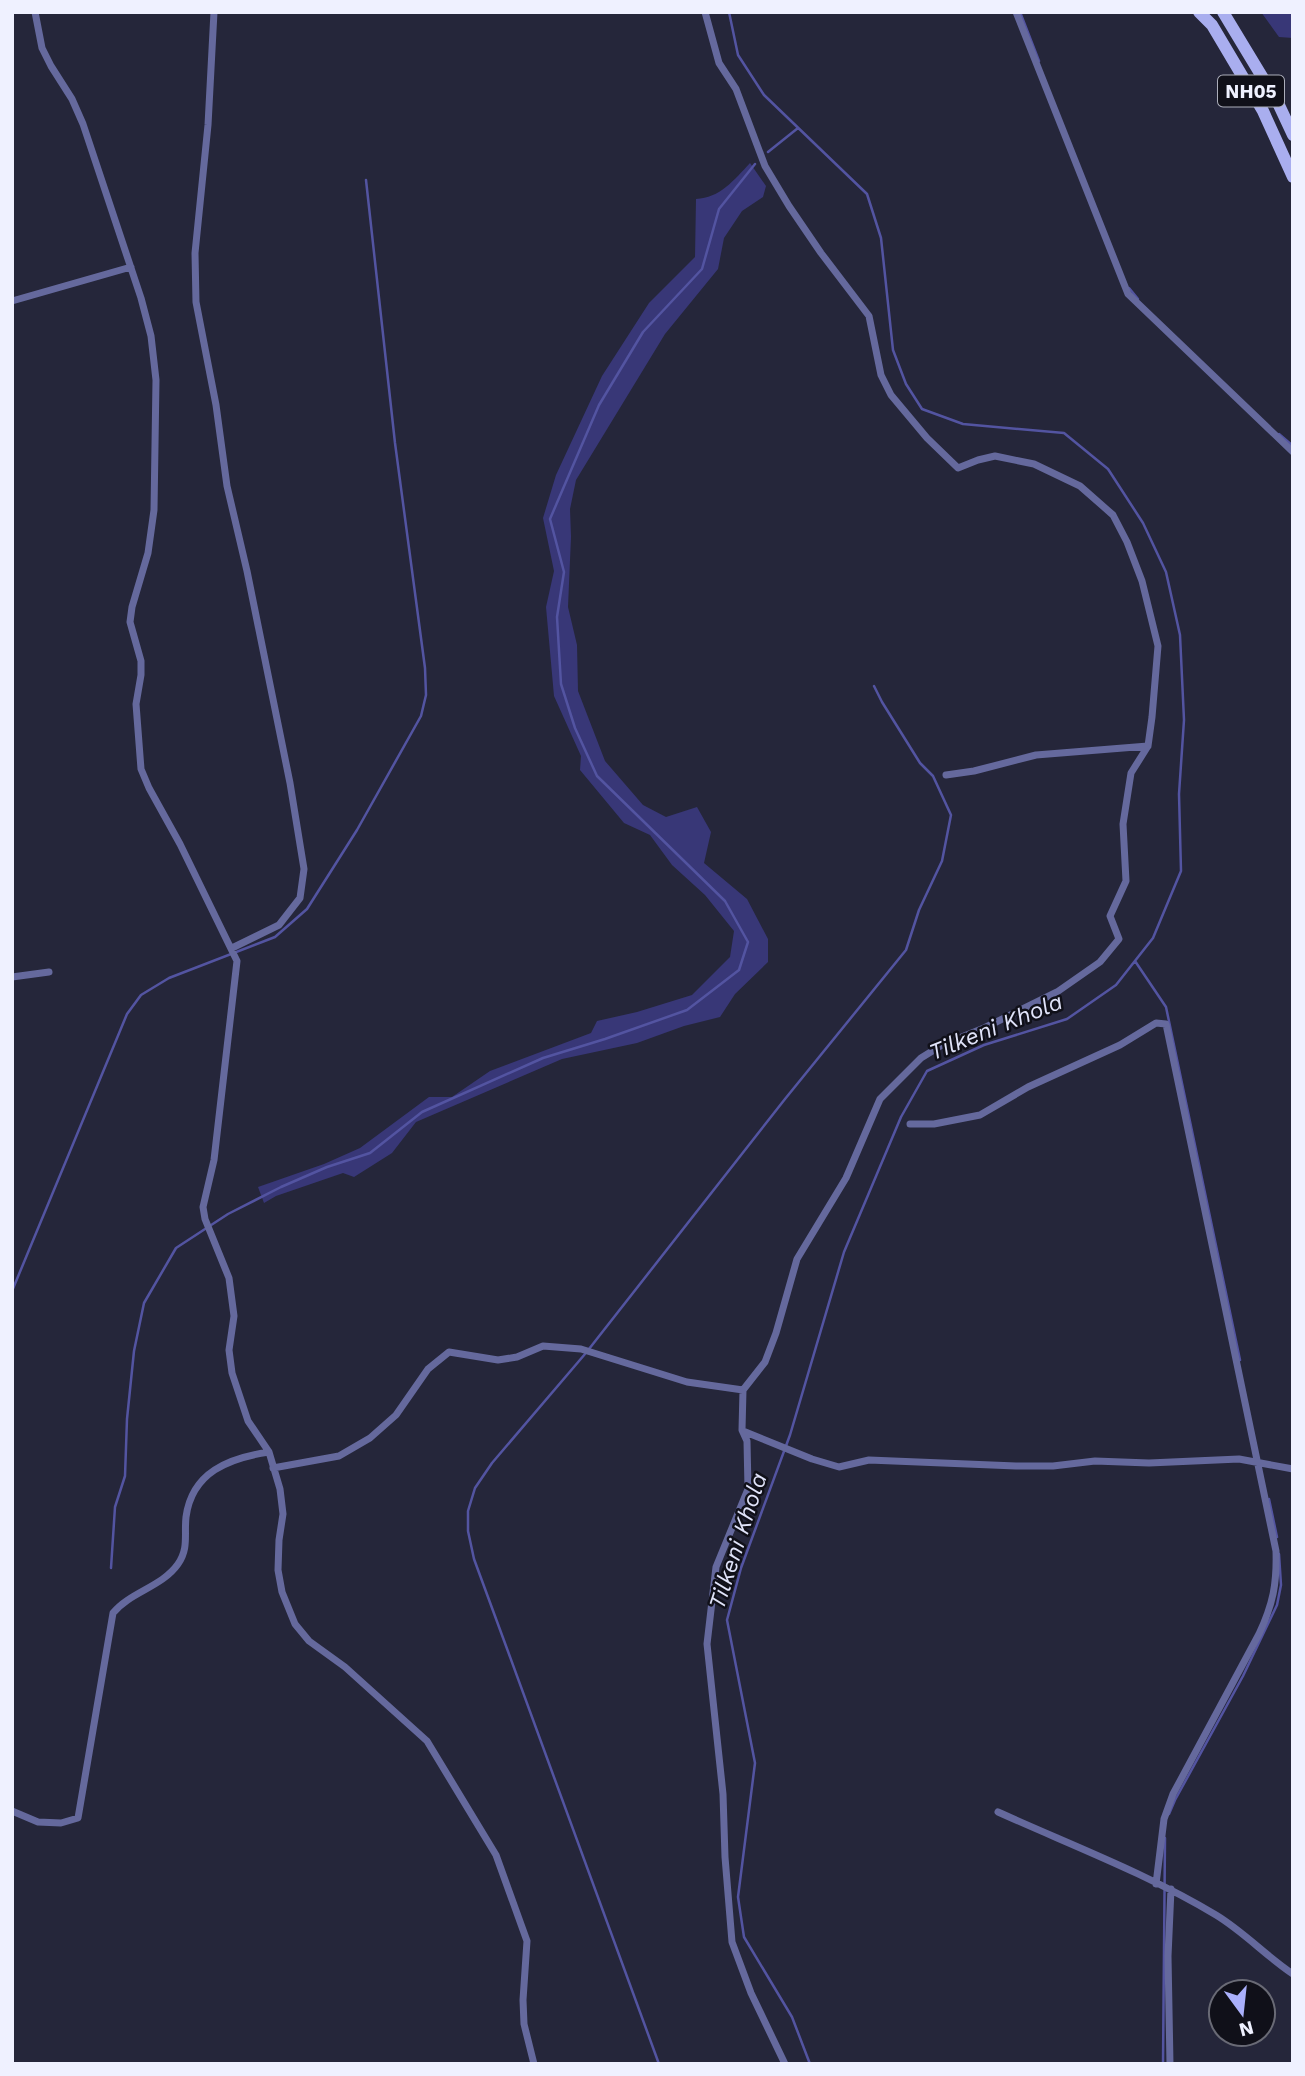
<svg xmlns="http://www.w3.org/2000/svg" width="1305" height="2076" viewBox="0 0 1305 2076" font-family="'Work Sans',sans-serif">
<style>
.green{fill:#383777}
.lines{fill:none;stroke-linecap:round;stroke-linejoin:round}
.stream{stroke:#5354a1;stroke-width:2.5}
.street{stroke:#65699d;stroke-width:7}
.primary{stroke:#a9aeef;stroke-width:12}
.labels{text-anchor:middle;dominant-baseline:central;stroke-width:5;stroke-linejoin:round;paint-order:stroke}
.shield{fill:#101019;stroke:#acaeba;stroke-width:2}
.shield-label{font-size:19px;font-weight:bold;fill:#eff1ff}
.water-label{font-size:23px;font-style:italic;fill:#e0e3f9;stroke:#101019}
</style>
<rect width="100%" height="100%" fill="#25263a"/>
<!-- green -->
<path class="green" d="M1261,12H1293V38L1279,37Z
M750,163L766,186L763,197L742,211L724,238L718,269L665,334L576,480L570,509L571,537L568,607L577,645L578,691L605,761L643,805L666,817L697,807L711,832L704,863L747,899L768,939V962L735,994L720,1017L684,1026L637,1043L562,1059L416,1122L392,1153L354,1177L343,1173L276,1196L264,1203L258,1187L324,1164L360,1148L429,1097H452L490,1071L591,1033L597,1021L637,1012L692,995L730,957L734,931L705,895L672,865L650,835L624,823L580,770L581,756L554,696L546,607L554,571L543,518L556,475L602,376L649,303L695,257L696,199C720,198 734,180 750,163Z"/>
<g class="lines">
<!-- stream -->
<path class="stream" d="M729,12L738,55L764,95L867,194L881,238L893,350L906,384L922,409L963,424L1064,433L1108,469L1143,523L1166,572L1180,635L1184,720L1179,794L1181,871L1153,938L1116,985L1067,1019L984,1045L927,1071L901,1117L844,1252L790,1435L741,1568L727,1620L755,1763L738,1897L744,1937L792,2017L810,2064
M1020,12L1039,61
M768,152L798,128
M1129,288L1138,299
M1279,434L1293,446
M1135,961L1166,1007L1240,1360
M12,1291L127,1014L141,995L169,978L275,937L307,909L357,830L421,716L426,695L425,668L395,443L366,180
M589,1349L785,1099L906,950L919,910L942,861L951,815L933,776L920,763L882,702L874,686
M585,1354L492,1463L475,1488L468,1511V1531L474,1559L506,1646L659,2064
M1269,1499L1277,1537
M111,1568L115,1507L125,1476L127,1419L134,1351L144,1303L176,1248L228,1214L281,1187L327,1167L370,1153L422,1112L543,1058L605,1039L687,1010L739,970L748,942L725,901L597,776L575,728L561,684L557,617L564,572L550,519L599,405L643,332L702,269L719,209L755,164
M1169,1814L1175,1800L1243,1676L1277,1605L1281,1585L1279,1554
M1163,2064L1165,1838"/>
<!-- street -->
<path class="street" d="M35,12L42,48L51,66L72,99L83,124L141,298L151,336L156,380L154,510L148,553L132,607L130,622L141,661V675L136,704L141,769L149,788L180,844L237,961L214,1160L203,1207L205,1219L229,1278L234,1316L229,1350L232,1373L248,1421L269,1452L280,1489L283,1514L279,1540L278,1570L282,1592L295,1624L309,1641L345,1667L427,1741L496,1855L527,1941L523,2000L524,2024L534,2064
M214,12L208,125L195,253L196,302L216,405L227,486L247,571L290,783L304,869L300,898L279,925L232,948
M705,12L719,63L736,89L765,166L789,206L821,253L869,316L881,375L891,395L927,438L958,468L978,460L995,456L1034,464L1080,486L1113,515L1127,542L1142,581L1158,646L1152,717L1148,746L1131,773L1123,824L1126,881L1110,916L1119,939L1100,962L1057,992L984,1028L942,1045L921,1058L880,1099L846,1178L797,1259L776,1333L765,1362L743,1390
M1016,12L1128,294L1293,452
M12,301L131,267
M946,775L974,771L1036,755L1148,746
M12,977L49,972
M910,1124H934L980,1115L1028,1087L1120,1045L1156,1023L1166,1024L1276,1551C1277,1584 1273,1604 1259,1634L1173,1794L1164,1819L1156,1884
M743,1431L812,1459L839,1467L869,1460L1016,1466H1053L1095,1461L1149,1463L1239,1459L1293,1469
M273,1468L339,1456L370,1438L396,1415L428,1369L449,1352L498,1360L517,1357L543,1346L581,1349L687,1382L743,1390L742,1430L747,1441L748,1489L716,1567L707,1644L723,1794L725,1857L732,1942L751,1993L785,2064
M12,1811L38,1822L61,1823L78,1818L113,1613C130,1592 162,1587 178,1564C189,1548 184,1535 186,1517C192,1472 229,1458 269,1452
M998,1812C1071,1845 1148,1874 1216,1915C1244,1932 1266,1956 1293,1974
M1170,2064L1168,1956L1171,1889"/>
<!-- primary -->
<path class="primary" d="M1199,12L1212,25L1263,111L1293,177
M1223,12L1278,103L1293,135"/>
</g>
<g class="labels">
<!-- shield labels -->
<rect class="shield" x="1218" y="75.5" width="66" height="31" rx="5"/>
<g class="shield-label">
<text x="1251" y="91">NH05</text>
</g>
<!-- water labels -->
<g class="water-label">
<text transform="translate(996 1027) rotate(-22)">Tilkeni Khola</text>
<text transform="translate(738 1541) rotate(-72)">Tilkeni Khola</text>
</g>
</g>
<!-- border -->
<rect width="1305" height="2076" fill="none" stroke="#eff1ff" stroke-width="28"/>
<!-- north arrow -->
<g transform="translate(1242 2013) rotate(165)"><circle r="33" fill="#101019" stroke="#696a75" stroke-width="2"/>
<path d="M0-5L12 26L0 18L-12 26Z" fill="#aab0fb"/>
<text y="-10" font-size="19" font-weight="bold" text-anchor="middle" fill="#eff1ff">N</text>
</g>
</svg>
